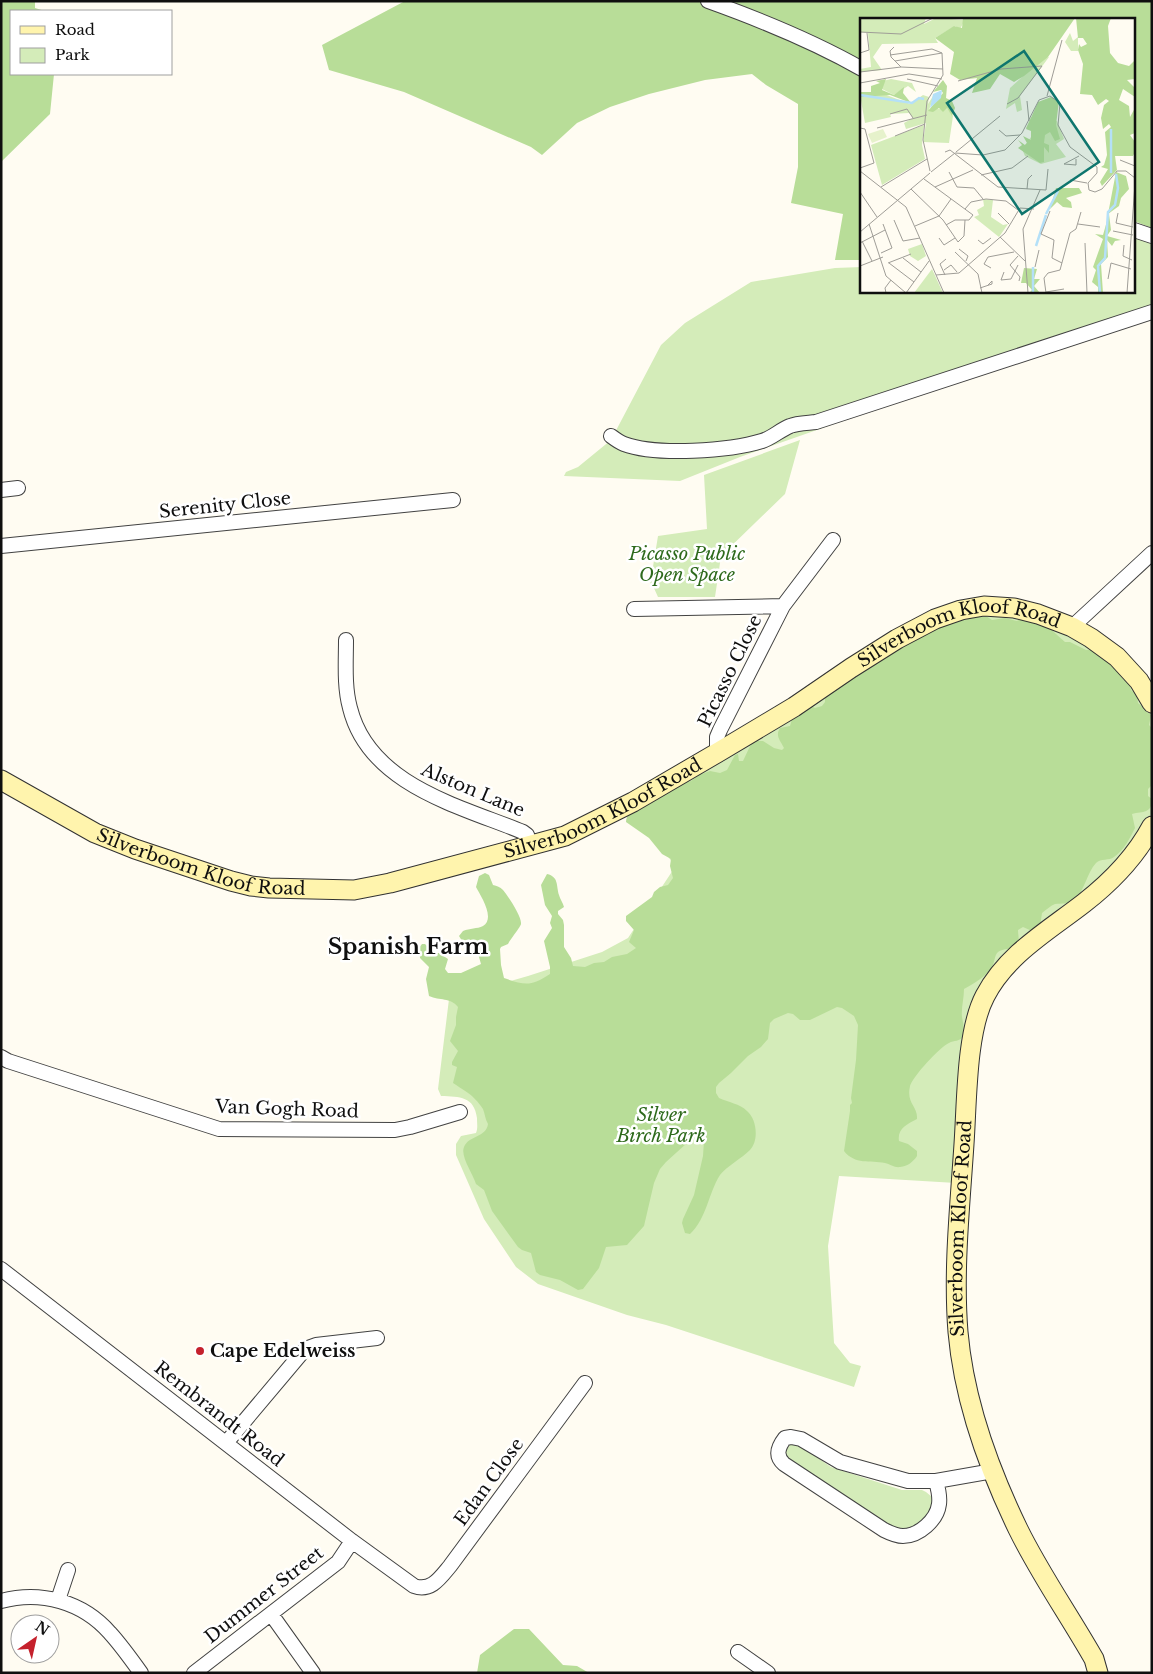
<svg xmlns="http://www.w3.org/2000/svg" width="1153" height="1674" viewBox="0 0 1153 1674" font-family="'Libre Baskerville',serif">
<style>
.green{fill:#d4ecb9}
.forest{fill:#b8dd98}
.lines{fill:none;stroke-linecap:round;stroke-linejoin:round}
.street-casing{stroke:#424242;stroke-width:16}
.secondary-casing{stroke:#313131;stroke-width:21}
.street{stroke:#fff;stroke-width:14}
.secondary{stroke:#fff4ad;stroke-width:19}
.poi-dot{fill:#c5212c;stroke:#fff;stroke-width:2}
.labels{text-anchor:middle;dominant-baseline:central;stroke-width:5;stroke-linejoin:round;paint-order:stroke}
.street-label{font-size:18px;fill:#0f0f0f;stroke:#fff}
.park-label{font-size:18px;font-style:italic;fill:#2e6a1c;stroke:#fff}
.poi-label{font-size:18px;font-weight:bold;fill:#0f0f0f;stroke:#fff;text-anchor:start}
.district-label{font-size:22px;font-weight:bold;fill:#0f0f0f;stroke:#fff}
.inset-river{fill:none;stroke:#b4e0f8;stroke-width:2.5}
.inset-road{fill:none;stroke:#9f9d97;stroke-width:1}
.view{fill:#0f766e;fill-opacity:0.15;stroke:#0f766e;stroke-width:2.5}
.inset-edge{fill:none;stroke:#0f0f0f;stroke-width:2.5}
</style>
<rect width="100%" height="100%" fill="#fffcf2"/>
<!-- green -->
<path class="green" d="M1134,232H1152V312L740,457L680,481L564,476L566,472L578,467L611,440L661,345L685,323L751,282L835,268L862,267V291H1134Z
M800,440L785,494L721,556L715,597H658L653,586L650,585L658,536L707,529L704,475Z
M982,614L1031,618L1106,654L1152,712V813L1127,853L993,972L956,1183L839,1176L828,1246L834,1343L850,1363L861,1366L854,1387L666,1325L627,1315L538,1284L516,1267L484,1219L456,1155V1144L461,1136L476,1133C478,1128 477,1124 477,1118C474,1096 460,1097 441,1096L438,1089L449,999L528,976L602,952L628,938L675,867L637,808L935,625Z
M795,1442L831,1467L902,1490H922L926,1492L932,1497L933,1505L923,1525L900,1534L786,1462L785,1452L791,1443Z"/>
<!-- forest -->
<path class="forest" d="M1,1H35V8L45,11H11V74H54L50,114L1,162Z
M405,1H1152V228L1134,221V19H862V260H835L843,214L791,203L798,167V104L766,85L752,74L705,80L649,94L610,107L577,123L542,155L531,147L404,92L329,70L322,45Z
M973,613L983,614L992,620L1005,618L1017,621L1023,617L1043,620C1049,628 1057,635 1065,642H1070L1086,650H1091L1103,655L1120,672L1123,679L1129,683L1131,690L1137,695L1138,703L1143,707V709L1151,715L1149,725L1152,728V785L1148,789V796L1152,799C1152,814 1143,811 1132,814L1135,828C1130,838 1124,850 1114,857C1109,861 1101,858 1096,863C1086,874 1086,889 1074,900C1068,905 1062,903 1055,904C1050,906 1046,910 1042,913L1040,927L1032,931L1023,927L1018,930C1018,935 1020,941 1017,945C1012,950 1003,948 998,952C994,956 995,962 992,967C987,976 973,984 964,989C964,999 961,1008 962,1017C963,1023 965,1030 963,1036C960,1042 954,1040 949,1043C940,1047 913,1076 910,1086C906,1104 918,1106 917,1119C907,1124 897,1129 899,1141L908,1144L917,1151V1156C913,1162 908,1166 900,1167C895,1168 890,1164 885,1163C870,1160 855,1165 844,1151L850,1111V1105L852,1103L851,1098L856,1060L858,1025L854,1016L842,1008L837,1007L810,1020H800L793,1014L788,1013L774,1019L770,1023L768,1039L761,1047L748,1056L731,1073L719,1083L716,1087V1093L719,1098C728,1102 740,1104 747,1111C757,1119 759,1141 750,1150C742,1158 726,1167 720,1175C708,1194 707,1218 690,1234L685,1233L682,1223L683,1219L694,1195L703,1156L704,1141L698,1133L693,1135L687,1143L666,1162L660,1169L654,1183L644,1226L627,1245L606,1247L599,1268L583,1289L578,1290L560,1280L540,1275L536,1272L531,1253L522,1250L518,1247L492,1211L484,1190L476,1184C473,1174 460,1156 464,1147C469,1135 486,1138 488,1124C485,1119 485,1114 483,1109C473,1094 466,1092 453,1083L457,1067L452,1065V1062L458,1051L450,1041L456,1025V1017L458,1007C450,997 440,1001 429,996L426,979L429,967L420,958L419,948L422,944H425L434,953H439L448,959L445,969L448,973H461L481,964L477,950C469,945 464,945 459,936L463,931C470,928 477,929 483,926C496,918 480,895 476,887L479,876L485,873L489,875L493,885C497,886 500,887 503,890C508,896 522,917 521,924C521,926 510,940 508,944L501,947L500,949L501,965L504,978C524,985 531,987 550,974V967L544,941L552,928L550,923L552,916L545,905L541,885L547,874C559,877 556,885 559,895C560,899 563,903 564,907L558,911V914L563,920L564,925V947L571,958L573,966L585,967L594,963L604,962L612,957L627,954L636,948L629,942L634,930L626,921V916L652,897L654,892L660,887L668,885L673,878L670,866L671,859L662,854L649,838L626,822C627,809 640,805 652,803L655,796L675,789L683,783L691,781L699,775L710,771L720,773L727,770L735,755L738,754L739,761H743L751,744L755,741H763L774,748L782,750L784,748C780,740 775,736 780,728L790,726L792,719L811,706L815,708L822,706L825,702V697C836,689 847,682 858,675C870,666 883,652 897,650L900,646L958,617L962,620H967Z
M514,1629H529L563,1665L577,1666L589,1673H477L480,1655Z"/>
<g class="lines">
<defs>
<path id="street" d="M708,1C761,20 813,41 862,69
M1134,230L1152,236
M611,436C615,439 619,442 624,444C656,456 730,451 762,441C772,438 780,430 790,426C797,423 808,423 816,422L1152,312
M1,490L18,488
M1,546L453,500
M634,609L783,606
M1072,627L1152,553
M346,640C346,662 344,686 350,708C369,785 460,806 523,832L527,835L531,845
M717,753V737L720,730L783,606L833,540
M1,1057L8,1061L219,1129L395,1130L410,1127L460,1112
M1,1269L352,1541L414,1586C431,1592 440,1578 450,1566L585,1383
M226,1443L305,1349L316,1345L377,1338
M936,1481C938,1488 940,1497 939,1504C937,1520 919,1536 903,1536C896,1536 890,1533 884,1530L784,1464C775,1456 778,1447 785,1438L791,1437L801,1439L840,1462L908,1481H936L993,1471
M58,1600L68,1570
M1,1601C41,1590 83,1602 110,1633C121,1645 131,1659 141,1673
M271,1614L313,1673
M738,1652L768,1673
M194,1673L338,1562L352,1541"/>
<g id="secondary">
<path id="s1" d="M1,780L95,833L135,849L231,881L251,886L269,888L354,890L390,883L565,836L633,802L717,753L794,707L851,668L897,639L935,619L961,610L984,606L1014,608L1038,614L1072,627L1091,638L1117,657L1139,681L1152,703"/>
<path id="s2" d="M1098,1673L1094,1659C1069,1615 1040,1574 1018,1529C988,1467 964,1401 958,1332C953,1270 960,1206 964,1144C967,1102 966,1032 985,996C1007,954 1048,931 1084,903C1111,882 1136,856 1152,826"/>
</g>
</defs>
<!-- street casing -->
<use href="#street" class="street-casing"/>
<!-- secondary casing -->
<use href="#secondary" class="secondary-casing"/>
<!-- street -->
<use href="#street" class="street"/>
<!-- secondary -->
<use href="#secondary" class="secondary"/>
</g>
<!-- markers -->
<circle class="poi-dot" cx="200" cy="1351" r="5"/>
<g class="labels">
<!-- street labels -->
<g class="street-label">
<text transform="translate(225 505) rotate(-6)">Serenity Close</text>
<text stroke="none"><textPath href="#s1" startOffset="1044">Silverboom Kloof Road</textPath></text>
<text transform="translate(730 671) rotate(-64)">Picasso Close</text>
<text transform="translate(473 790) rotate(23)">Alston Lane</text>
<text stroke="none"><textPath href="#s1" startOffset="639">Silverboom Kloof Road</textPath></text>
<text stroke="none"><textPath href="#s1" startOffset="219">Silverboom Kloof Road</textPath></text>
<text transform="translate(287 1109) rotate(2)">Van Gogh Road</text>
<text stroke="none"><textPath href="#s2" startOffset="476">Silverboom Kloof Road</textPath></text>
<text transform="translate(219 1414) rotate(38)">Rembrandt Road</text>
<text transform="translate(489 1482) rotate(-54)">Edan Close</text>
<text transform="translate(264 1595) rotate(-38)">Dummer Street</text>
</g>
<!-- park labels -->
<g class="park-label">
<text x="687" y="554">Picasso Public<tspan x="687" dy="21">Open Space</tspan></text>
<text x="661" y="1115">Silver<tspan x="661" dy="21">Birch Park</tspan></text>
</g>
<!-- poi labels -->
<g class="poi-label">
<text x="210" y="1351">Cape Edelweiss</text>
</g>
<!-- district labels -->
<g class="district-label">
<text x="408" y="946">Spanish Farm</text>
</g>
</g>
<!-- overview -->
<g transform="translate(860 18)">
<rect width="275" height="275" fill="#fffcf2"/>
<path d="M0,0H66L64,6L76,0L105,2L100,11L95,8L75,20L78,25L22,26L13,39L22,52L0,54V51L11,49L8,15L0,14ZM210,15L213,23L218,19V33H211L205,24ZM189,39L160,78L162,92L157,94L155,85L146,91L150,70L183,40ZM31,61L52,65L56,74L48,68L34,77L20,70L23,63ZM75,75L69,92L87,90L93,98L89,125L63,124L66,105L46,111L44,105L53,100L49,95L30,96L31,99L5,105L0,77L24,76L50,86L63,77L69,79L68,86ZM171,99L197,103L204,121L196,126L206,139L181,146L165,138L162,131L171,119V112L166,110ZM64,107L62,127L65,141L22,167L11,127ZM123,181L133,182L131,199L143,207L148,206L139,219L114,199L119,197L117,192L124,188ZM62,226L66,238L58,243L50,238L48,231ZM72,251L83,275H54Z" fill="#d4ecb9"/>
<path d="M103,0H215L188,39L164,58L154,64L140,56L130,71L112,75L117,60L100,62L90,56L94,34L75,20L94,8L102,10ZM216,0H251L248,8L250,35L258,45L269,48L275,42V61L267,62L275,70V79L263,71L259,82L269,88L270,99L275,90V115L270,117L275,124V134L273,138H255L257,152L242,168L240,164L248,151L241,149L244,147L247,137L245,114L251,109L249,106L243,111L241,100L244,87L249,83L246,81L238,87L232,77L220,76L223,46L218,32L219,26L221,29L227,26L223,20H218ZM26,61L22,72L34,77L44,69L43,75L51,85L30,77L1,79L0,74H11V68L20,65L16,63ZM83,62L87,68L86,80L92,83L95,90L92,98L87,90L83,94L79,90L73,94L68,93L83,75L81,72L73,74ZM191,79L199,83L196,107L200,121L195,123L190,114L185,117L184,125L189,127V135L184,129V144L180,145L158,130L162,127L158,122L165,127L167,125L163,118L171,122V113L166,111L178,84ZM256,154L266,158L269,171L261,180L259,188L248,196ZM196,170H219L222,175L206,180L211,184L212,190L203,189L197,184L190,191ZM249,196L251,212L247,218L261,222L255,223L252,228L247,222L248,239L241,246L243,275H238V269L232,264L236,252L233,249L243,221L235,216L243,217ZM164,250L177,251L174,261H180L174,268L180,275H169L172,272L166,265H161Z" fill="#b8dd98"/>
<path d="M23,111L27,119L12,125L8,116Z" fill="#e6f2cb"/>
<path d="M82,72L81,80L70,90L73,76Z" fill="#b4e0f8"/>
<path class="inset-river" d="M0,77L52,85L59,80L64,81M251,111V155M186,196L198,173M176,228L186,197M173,249V275M240,275L238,248L245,240L248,194L255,187L258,170L256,156"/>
<path class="inset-road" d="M0,14L41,16L73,0M34,29L30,33L31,39L41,49L83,51M0,35L9,32L7,15M30,37L72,31L82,35L83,57L67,83L63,122L70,153M35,43L82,35M0,54L41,49M47,61L78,68M98,63L141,51L182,48L158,80L147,86M0,65L49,56L82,61M187,78L202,22M167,83L169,103M30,96L47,91L53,100M0,110L5,111L14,145L0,150M17,110L67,97M139,112L146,118L160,117M35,118L65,106M85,134L90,132L138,169L186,172L188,151M96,134L140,98M216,141V147L204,146L219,138M260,142L275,148M0,153L46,189L84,275M71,154L95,135L123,137L145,132L162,115L179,82L190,78L200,85L198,107L210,129L237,149V155L228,165L229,172L235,174L242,171L257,153H266L275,160M89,154L97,169L114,170L123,181M121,157L152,150L168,138M64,161L113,197L109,202H95L86,207M210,162L227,165M21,169L67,141M75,169L113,152M51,171L83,202L98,224L104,218L105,202M167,171L168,161L172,157M0,174L17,199M105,191L111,184L126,181L146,183L158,192M190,193L181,216L194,222L192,240L202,245M138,195L149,206M258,195L256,205L273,209M34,202L43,223L60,220M9,206L26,258L46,275M218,206L240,209M55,208L79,198L91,181M253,213L273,217M0,214L70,155M140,219L165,243M79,220L84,227L95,220M118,222L123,226L131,220M2,223L12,243M0,225L25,212M225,225L227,275M264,227L263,238L272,242M99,231L108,238L106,243M95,234L118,256L122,275M21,235L32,230L23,206M158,238L150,247L160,259L159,263M43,240L61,254M28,245L51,236M29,245L54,264M0,248L23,239M175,249L179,232M131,250L124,246L128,239L154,234M84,252L91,247L97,254M144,254L141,262L151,261L158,247M76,257L99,255L145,215L160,190L174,191M85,257L80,246L86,241M248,261L251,245L271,251M120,270L132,266V263L128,267M186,274L204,271M26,275L25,270L31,262M46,275L69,243M168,275L163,211L180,172M186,275L184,260L188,255L200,252L210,215L216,211L221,194M267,275L275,166"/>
<path class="view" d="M164,33L239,144L162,196L87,85Z"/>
<rect width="275" height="275" class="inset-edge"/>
</g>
<!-- border -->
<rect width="1153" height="1674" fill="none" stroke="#0f0f0f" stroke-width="5"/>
<!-- legend -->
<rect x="10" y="10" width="162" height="65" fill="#ffffff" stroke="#9f9f9f"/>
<rect x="20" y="26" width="25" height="8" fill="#fff4ad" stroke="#9f9f9f"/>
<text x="55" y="35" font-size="15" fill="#0f0f0f">Road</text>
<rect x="20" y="48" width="25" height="15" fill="#d4ecb9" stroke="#9f9f9f"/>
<text x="55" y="60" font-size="15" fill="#0f0f0f">Park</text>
<!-- north arrow -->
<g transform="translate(35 1639) rotate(34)"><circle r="24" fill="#ffffff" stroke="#9f9f9f"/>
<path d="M0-4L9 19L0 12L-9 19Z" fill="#c5212c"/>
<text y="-8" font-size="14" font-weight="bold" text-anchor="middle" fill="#0f0f0f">N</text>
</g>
</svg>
